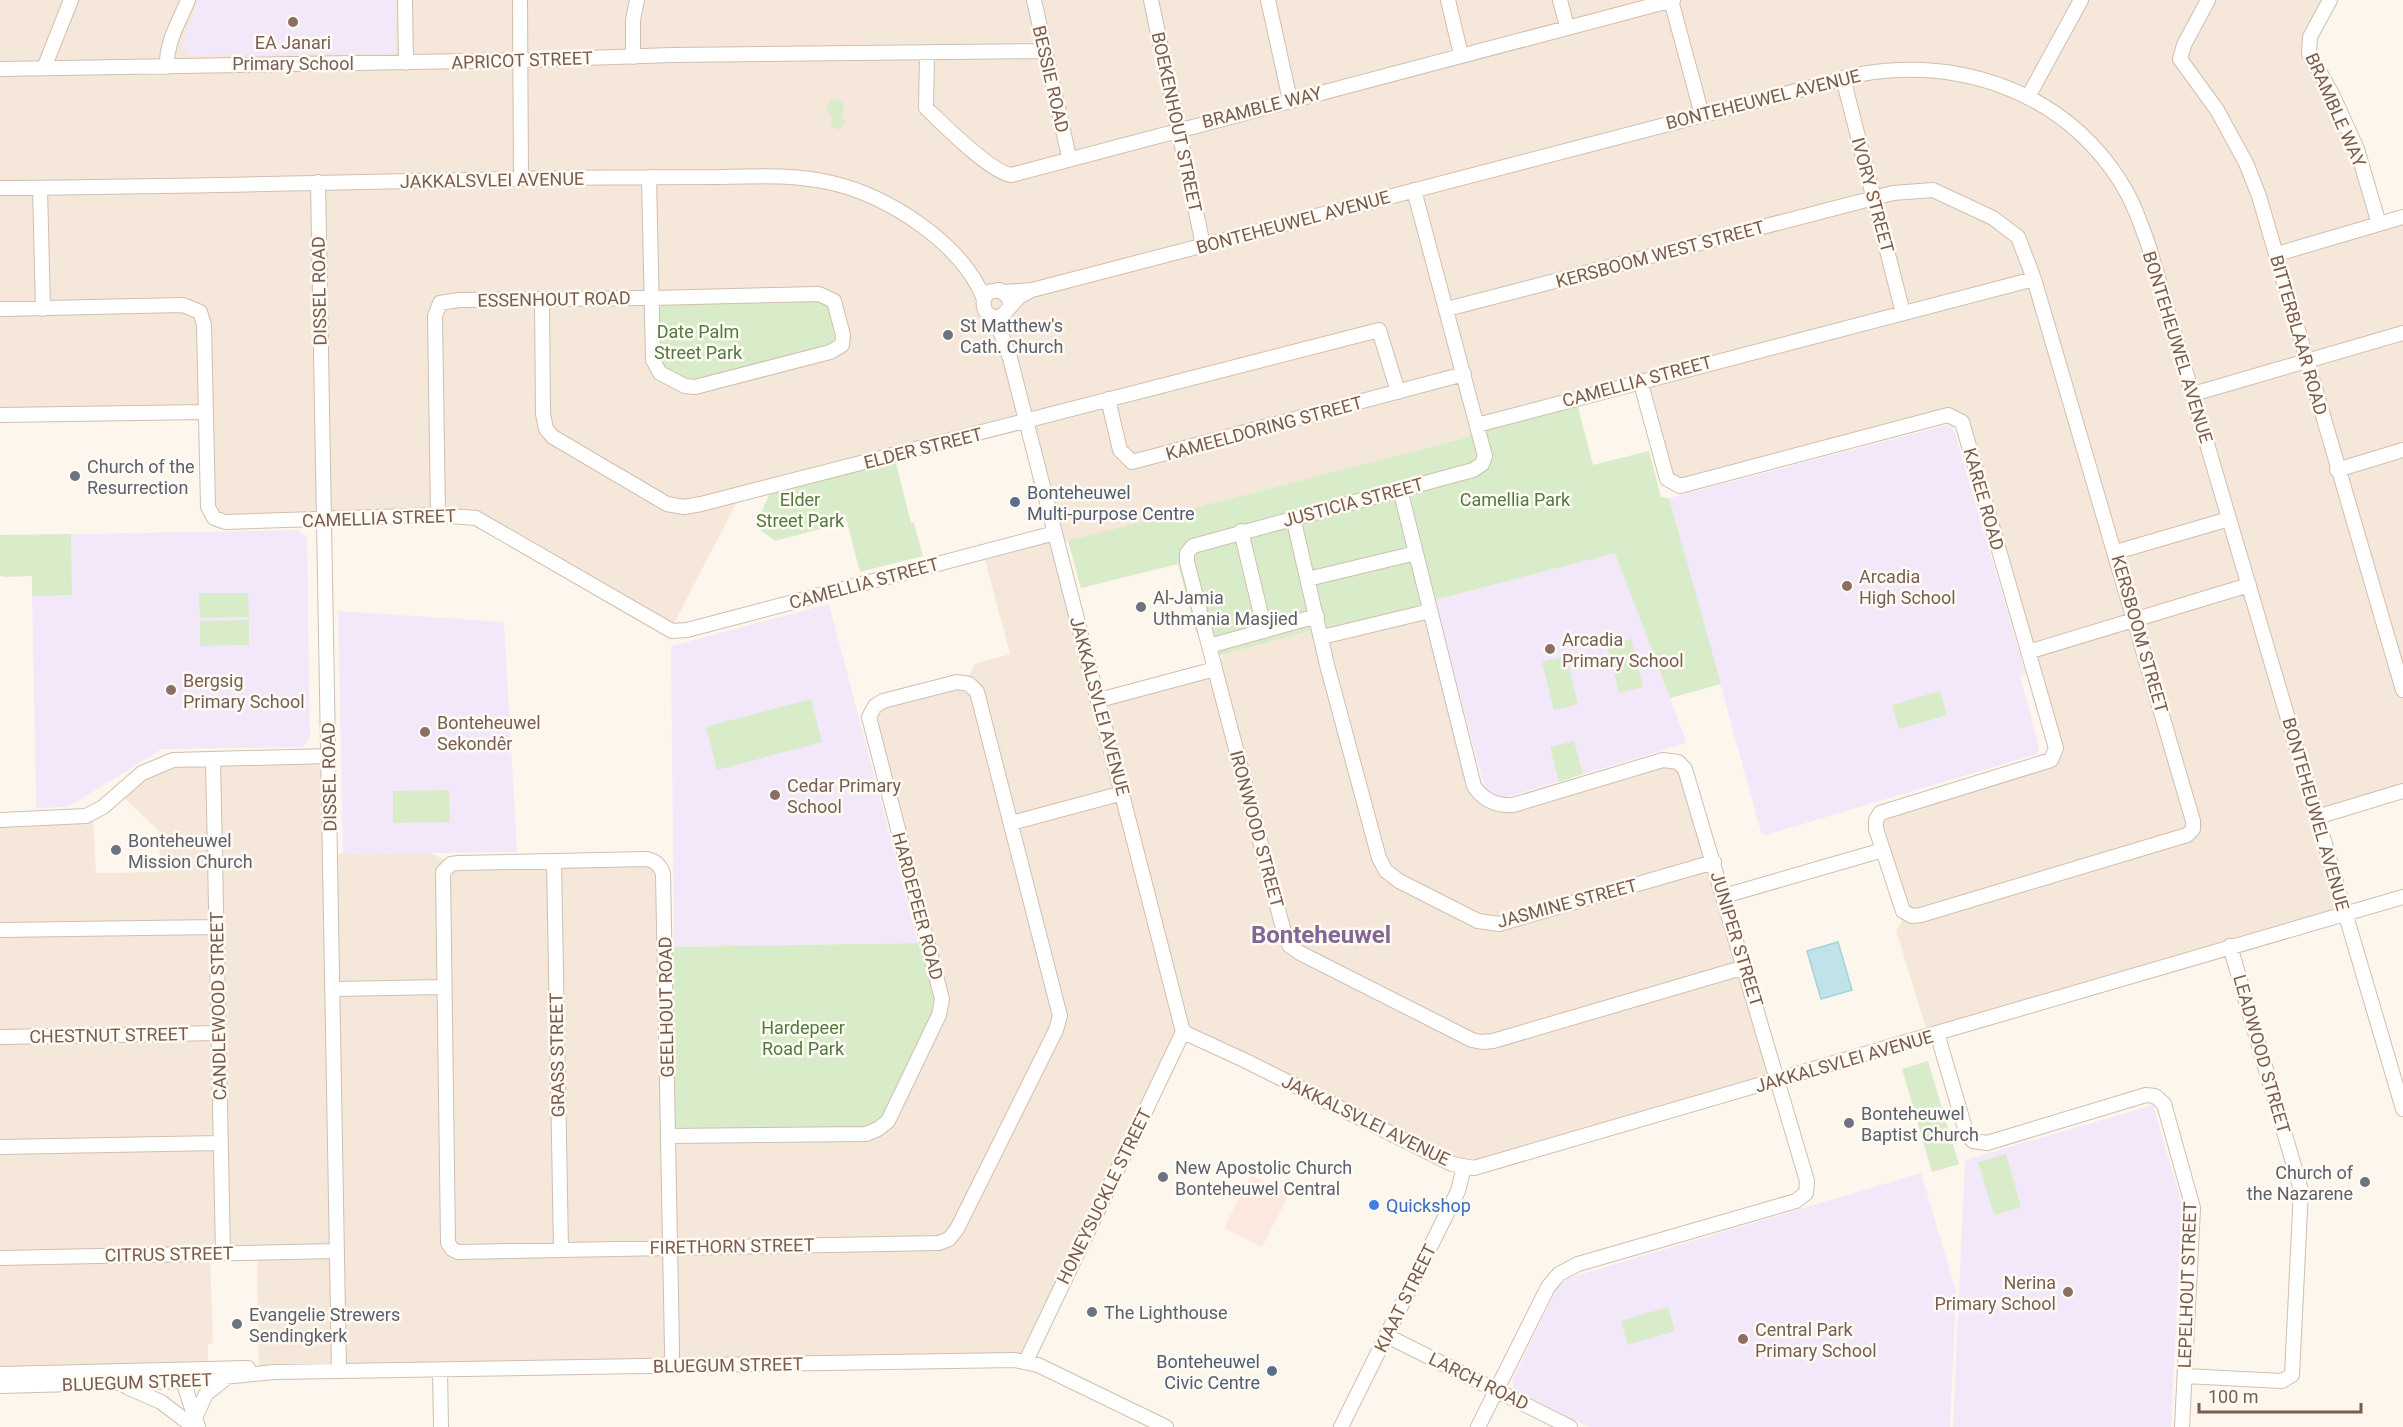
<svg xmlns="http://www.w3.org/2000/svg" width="2403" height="1427" viewBox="0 0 2403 1427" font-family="Roboto,sans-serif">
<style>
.residential{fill:#f5e8da}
.commercial{fill:#fde8e0}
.education{fill:#f3e8fa}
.green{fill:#d8ecc9}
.water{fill:#bfe3e8;stroke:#a5d3da;stroke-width:1.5}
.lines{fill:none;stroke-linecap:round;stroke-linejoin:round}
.minor-casing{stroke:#d1beb0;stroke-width:16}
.minor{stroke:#fff;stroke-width:14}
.education-dot{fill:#8d6e63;stroke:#fffaf3;stroke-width:2}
.worship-dot{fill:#6b7280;stroke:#fffaf3;stroke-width:2}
.service-dot{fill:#5c6f8a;stroke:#fffaf3;stroke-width:2}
.shop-dot{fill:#3f7fe0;stroke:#fffaf3;stroke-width:2}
.labels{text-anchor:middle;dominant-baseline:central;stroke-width:5;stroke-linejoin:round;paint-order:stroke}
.education-label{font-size:18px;fill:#785e54;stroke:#fffaf3;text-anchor:start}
.street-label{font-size:18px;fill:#7a5c4d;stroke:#fffaf3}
.worship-label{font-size:18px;fill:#5b616d;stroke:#fffaf3;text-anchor:start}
.park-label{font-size:18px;fill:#537a41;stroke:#fffaf3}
.service-label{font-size:18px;fill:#4e5e75;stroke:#fffaf3;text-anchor:start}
.shop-label{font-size:18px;fill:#366cbe;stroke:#fffaf3;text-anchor:start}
.district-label{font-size:24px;font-weight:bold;fill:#846695;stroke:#fffaf3}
</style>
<rect width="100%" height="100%" fill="#fdf6ec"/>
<!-- residential -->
<path class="residential" d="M0,0H2332L2309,42L2335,95L2380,222L2403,216V792L2317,818L2345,913L1928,1035L1896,930L1907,915L1875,820L2050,759L2055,747L1961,424L1947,417L1680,486L1666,480L1640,381L1479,418L1468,437L1058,544L1099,699L1212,674L1224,654L1310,631L1326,641L1427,618L1475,785L1495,803L1678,761L1778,1079L1474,1168L1184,1031L1025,1360L259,1369L257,1253L210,1254L213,1343L208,1344V1368L0,1372V821L93,815L96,873L160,872L159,831L119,793L162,764L328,757L330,854L429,853L451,862L658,864L668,1136L939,1016L872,710L965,683L975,664L1010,654L983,552L1054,533L1025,422L740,496L670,631L483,522L213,518L204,414L0,416Z"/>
<!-- commercial -->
<path class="commercial" d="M1251,1175L1289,1194L1262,1247L1224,1228Z"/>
<!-- education -->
<path class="education" d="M198,0H396L395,53L188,56L182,44Z
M1947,425L1953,427L2026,675L2020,676L2039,747L2037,754L1765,835L1761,832L1669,498Z
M298,530L307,538L310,736L303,747L162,749L68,807L36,808L31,535Z
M1615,553L1687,743L1503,798L1485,789L1435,600Z
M829,604L918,943L674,947L671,646Z
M338,611L504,622L517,852L343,854Z
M2153,1105L2182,1205L2171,1427H1953L1965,1160Z
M1921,1173L1956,1291L1950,1427H1589L1515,1391L1512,1381L1557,1287L1569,1278Z"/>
<!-- green -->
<path class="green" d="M837,99L843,103L844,110L841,115L846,122L840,130L831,126L832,117L826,110L830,100Z
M819,299L827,303L837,335L831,346L690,382L666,370L659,358L658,310L666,302Z
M1577,403L1593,465L1649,451L1661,497L1669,498L1721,684L1670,698L1615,553L1435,600L1426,612L1323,639L1310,631L1210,658L1203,630L1196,632L1178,564L1081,588L1068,541L1468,437L1477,423Z
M891,460L896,463L911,523H914L923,556L860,572L846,519L839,524L775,541L755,526L771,491Z
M71,534L72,595L32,596V576L3,577L0,575V535Z
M199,593H248L249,617L200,618Z
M249,620V645L200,646V621Z
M1631,639L1643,687L1619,693L1607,645Z
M1566,656L1578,704L1554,710L1542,662Z
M1940,691L1947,715L1899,729L1892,705Z
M811,699L822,742L717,770L706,727Z
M1574,741L1583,774L1559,782L1550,747Z
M449,790L450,822L393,823V791Z
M923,943L937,996L936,1012L885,1118L867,1128L678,1130L673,1123L668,947Z
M1928,1061L1959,1164L1932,1172L1902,1069Z
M2006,1154L2021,1207L1994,1215L1978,1162Z
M1668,1307L1675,1331L1628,1345L1621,1321Z"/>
<!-- water -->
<path class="water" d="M1838,942L1852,990L1821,999L1807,951Z"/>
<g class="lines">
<defs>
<path id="minor" d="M405,0L406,63
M520,0L521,179
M1034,0L1069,157
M1151,0L1203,245
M1268,0L1290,100
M1448,0L1461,55
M1560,0L1567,27
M1671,0L1702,115
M2208,0L2184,45L2180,59L2217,110L2246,163L2259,196L2403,690
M2330,0L2310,37L2309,53L2333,96L2357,149L2379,224
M927,54L926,108C943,124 990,172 1011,175L1673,0
M633,57V20L637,0
M167,67C166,41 179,23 188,0
M44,68L71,0
M0,69L528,60L672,55L1045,51
M1843,78L1903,313
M2028,97L2081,0
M318,182L339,1371
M0,188C188,187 376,181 564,178C616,177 667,177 719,177C757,176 795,174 832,183C888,196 962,243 984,299
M40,188L43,309
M2277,254L2403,217
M1005,292L1032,290L1861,74C1961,57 2063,92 2120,181C2133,201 2141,224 2149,247L2403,1109
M542,299L543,414L546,429L553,437L667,504L684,507L701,504L1379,330L1398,392
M1010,306L1009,298L1000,290L988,292L984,299C982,311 988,318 1001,317L1019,297L1028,292
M0,309L183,305L200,312L204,325L208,507L214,518L225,522L438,515L476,518L672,631L687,630L1055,533
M1447,309L1893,193L1933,190L1993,218L2018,237L2034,279L2193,821V829L2187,835L1921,915L1912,916L1903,911L1876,829V820L1880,813L2051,760L2056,748L1962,422L1948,415L1680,486L1667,479L1640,380
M995,317L1010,358L1183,1032
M2193,394L2403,333
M1108,399L1120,450L1132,462L1464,374
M0,415L206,412
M1477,425L2034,279
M2337,470L2403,450
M1400,489L1474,786C1483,800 1496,806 1513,805L1663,760L1678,762L1685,769L1807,1181L1806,1193L1796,1201L1578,1264L1559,1274L1548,1287L1478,1427
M438,515L435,316L440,303L459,300L640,298H652L819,294L834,301L843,335L842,345L830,352L695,387L685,386L660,373L653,360L649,177
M1293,517L1327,665L1379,858L1386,871L1399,881L1478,921L1499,924L1714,862
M1241,531L1265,631
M2116,552L2229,519
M1308,579L1416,553
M1322,637L1430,611
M1209,646L1317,616
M2028,652L2249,585
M1215,669L1187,562V553L1193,546L1473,470L1482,464L1485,456L1414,190
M1099,700L1215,669L1285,936L1290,946L1300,953L1472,1040L1482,1042L1493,1041L1745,967
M213,759L223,1253
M2317,817L2403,791
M0,820L86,816L103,807L142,773L173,760L329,756
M1011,823L1123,793
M554,861L561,1249
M1724,896L1883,850
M0,930L216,927
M333,989L444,987
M1183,1032L1246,1061L1452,1164L1474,1168L2403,897
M1937,1033L1967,1135L1973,1141L1987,1143L2146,1095L2155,1096L2164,1104L2193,1208L2182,1427
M0,1037L218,1033
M668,1136L866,1134L878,1129L888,1121L939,1015L942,999L869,717L875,706L883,701L957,682L969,684L977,692L1060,1016L1056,1030L957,1229L949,1239L939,1243L458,1252L452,1249L448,1243L443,872L451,864L458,863L647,859C656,861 661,866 663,874C666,1033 669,1191 672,1349V1366
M0,1147L220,1143
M0,1258L337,1251
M1387,1336L1570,1427
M1026,1361L1183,1032
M440,1370L441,1427
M0,1374L248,1368
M184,1374L186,1390L198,1427
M2185,1376L2282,1381L2292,1375L2301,1190L2230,946
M0,1386L185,1381L274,1372L1015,1360L1038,1365L1166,1427
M127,1387L161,1402L194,1427
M195,1418L206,1394L225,1379
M1341,1427L1458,1191L1464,1167"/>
</defs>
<!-- minor casing -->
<use href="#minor" class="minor-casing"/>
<!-- minor -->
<use href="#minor" class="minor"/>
</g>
<!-- markers -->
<g class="education-dot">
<circle cx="293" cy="22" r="6"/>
<circle cx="1847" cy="586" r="6"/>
<circle cx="1550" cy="649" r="6"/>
<circle cx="171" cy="690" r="6"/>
<circle cx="425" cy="732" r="6"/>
<circle cx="775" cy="795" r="6"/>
<circle cx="2068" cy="1292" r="6"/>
<circle cx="1743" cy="1339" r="6"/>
</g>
<g class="worship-dot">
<circle cx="948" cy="335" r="6"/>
<circle cx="75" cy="476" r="6"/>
<circle cx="1141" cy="607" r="6"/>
<circle cx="116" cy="850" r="6"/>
<circle cx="1849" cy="1123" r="6"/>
<circle cx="1163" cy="1177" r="6"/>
<circle cx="2365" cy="1182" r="6"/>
<circle cx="1092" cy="1312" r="6"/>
<circle cx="237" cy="1324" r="6"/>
</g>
<g class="service-dot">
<circle cx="1015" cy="502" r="6"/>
<circle cx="1272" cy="1371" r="6"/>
</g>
<circle class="shop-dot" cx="1374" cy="1205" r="6"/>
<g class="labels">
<!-- education labels -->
<g class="education-label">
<text x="293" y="42" text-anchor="middle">EA Janari<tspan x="293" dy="21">Primary School</tspan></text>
<text x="1859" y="576">Arcadia<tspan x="1859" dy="21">High School</tspan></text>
<text x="1562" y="639">Arcadia<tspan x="1562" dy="21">Primary School</tspan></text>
<text x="183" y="680">Bergsig<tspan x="183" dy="21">Primary School</tspan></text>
<text x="437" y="722">Bonteheuwel<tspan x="437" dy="21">Sekondêr</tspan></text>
<text x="787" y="785">Cedar Primary<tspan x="787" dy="21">School</tspan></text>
<text x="2056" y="1282" text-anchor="end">Nerina<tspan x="2056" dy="21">Primary School</tspan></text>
<text x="1755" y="1329">Central Park<tspan x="1755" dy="21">Primary School</tspan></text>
</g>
<!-- street labels -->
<g class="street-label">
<text transform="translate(522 60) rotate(-2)">APRICOT STREET</text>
<text transform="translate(1051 79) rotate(77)">BESSIE ROAD</text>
<text transform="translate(1763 99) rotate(-14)">BONTEHEUWEL AVENUE</text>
<text transform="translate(1262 107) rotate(-14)">BRAMBLE WAY</text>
<text transform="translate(2336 110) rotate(66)">BRAMBLE WAY</text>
<text transform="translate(1177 122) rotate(78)">BOEKENHOUT STREET</text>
<text transform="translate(492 180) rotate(-1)">JAKKALSVLEI AVENUE</text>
<text transform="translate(1873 195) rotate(75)">IVORY STREET</text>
<text transform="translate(1293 222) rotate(-15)">BONTEHEUWEL AVENUE</text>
<text transform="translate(1660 254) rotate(-15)">KERSBOOM WEST STREET</text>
<text transform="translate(319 291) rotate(-91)">DISSEL ROAD</text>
<text transform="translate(554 299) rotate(-1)">ESSENHOUT ROAD</text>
<text transform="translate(2299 335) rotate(74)">BITTERBLAAR ROAD</text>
<text transform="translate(2178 347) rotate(73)">BONTEHEUWEL AVENUE</text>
<text transform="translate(1637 381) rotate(-15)">CAMELLIA STREET</text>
<text transform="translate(1264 428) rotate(-15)">KAMEELDORING STREET</text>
<text transform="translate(923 448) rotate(-14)">ELDER STREET</text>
<text transform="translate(1984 499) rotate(74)">KAREE ROAD</text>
<text transform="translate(1353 502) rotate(-15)">JUSTICIA STREET</text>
<text transform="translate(379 518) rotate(-2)">CAMELLIA STREET</text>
<text transform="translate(864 583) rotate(-15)">CAMELLIA STREET</text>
<text transform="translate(2140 634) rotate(74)">KERSBOOM STREET</text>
<text transform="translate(1100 706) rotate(75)">JAKKALSVLEI AVENUE</text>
<text transform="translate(329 777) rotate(-91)">DISSEL ROAD</text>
<text transform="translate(2316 814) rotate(74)">BONTEHEUWEL AVENUE</text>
<text transform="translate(1257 829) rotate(75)">IRONWOOD STREET</text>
<text transform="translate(1567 903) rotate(-15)">JASMINE STREET</text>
<text transform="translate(918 906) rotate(75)">HARDEPEER ROAD</text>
<text transform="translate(1737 939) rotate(73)">JUNIPER STREET</text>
<text transform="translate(218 1006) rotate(-91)">CANDLEWOOD STREET</text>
<text transform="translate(666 1007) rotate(-91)">GEELHOUT ROAD</text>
<text transform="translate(109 1035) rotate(-1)">CHESTNUT STREET</text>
<text transform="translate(2262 1054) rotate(74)">LEADWOOD STREET</text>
<text transform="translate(557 1055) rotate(-91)">GRASS STREET</text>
<text transform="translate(1844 1061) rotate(-16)">JAKKALSVLEI AVENUE</text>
<text transform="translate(1366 1120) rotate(26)">JAKKALSVLEI AVENUE</text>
<text transform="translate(1104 1196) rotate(-64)">HONEYSUCKLE STREET</text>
<text transform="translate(732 1246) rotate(-1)">FIRETHORN STREET</text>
<text transform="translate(169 1254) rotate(-1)">CITRUS STREET</text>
<text transform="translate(2187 1285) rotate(-88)">LEPELHOUT STREET</text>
<text transform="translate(1405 1298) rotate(-64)">KIAAT STREET</text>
<text transform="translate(728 1365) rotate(-1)">BLUEGUM STREET</text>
<text transform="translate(1479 1381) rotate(26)">LARCH ROAD</text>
<text transform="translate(137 1382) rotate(-2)">BLUEGUM STREET</text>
</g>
<!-- worship labels -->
<g class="worship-label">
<text x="960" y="325">St Matthew's<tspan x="960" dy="21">Cath. Church</tspan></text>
<text x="87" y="466">Church of the<tspan x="87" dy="21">Resurrection</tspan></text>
<text x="1153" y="597">Al-Jamia<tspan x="1153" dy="21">Uthmania Masjied</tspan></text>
<text x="128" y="840">Bonteheuwel<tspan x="128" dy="21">Mission Church</tspan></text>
<text x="1861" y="1113">Bonteheuwel<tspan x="1861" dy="21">Baptist Church</tspan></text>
<text x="1175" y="1167">New Apostolic Church<tspan x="1175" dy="21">Bonteheuwel Central</tspan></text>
<text x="2353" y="1172" text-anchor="end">Church of<tspan x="2353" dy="21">the Nazarene</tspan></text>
<text x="1104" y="1312">The Lighthouse</text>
<text x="249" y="1314">Evangelie Strewers<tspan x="249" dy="21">Sendingkerk</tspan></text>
</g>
<!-- park labels -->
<g class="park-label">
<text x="698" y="331">Date Palm<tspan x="698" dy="21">Street Park</tspan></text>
<text x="800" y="499">Elder<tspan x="800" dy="21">Street Park</tspan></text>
<text x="1515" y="499">Camellia Park</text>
<text x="803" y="1027">Hardepeer<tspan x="803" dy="21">Road Park</tspan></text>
</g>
<!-- service labels -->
<g class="service-label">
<text x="1027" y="492">Bonteheuwel<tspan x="1027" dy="21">Multi-purpose Centre</tspan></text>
<text x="1260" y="1361" text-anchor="end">Bonteheuwel<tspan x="1260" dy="21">Civic Centre</tspan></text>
</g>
<!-- shop labels -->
<g class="shop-label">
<text x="1386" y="1205">Quickshop</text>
</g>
<!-- district labels -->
<g class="district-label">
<text x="1321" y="935">Bonteheuwel</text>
</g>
</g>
<!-- scale -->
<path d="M2199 1403v9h162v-9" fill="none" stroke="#7a5c4d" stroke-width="3"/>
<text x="2208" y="1403" font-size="18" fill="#7a5c4d" stroke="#fffaf3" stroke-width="4.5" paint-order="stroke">100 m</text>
</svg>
